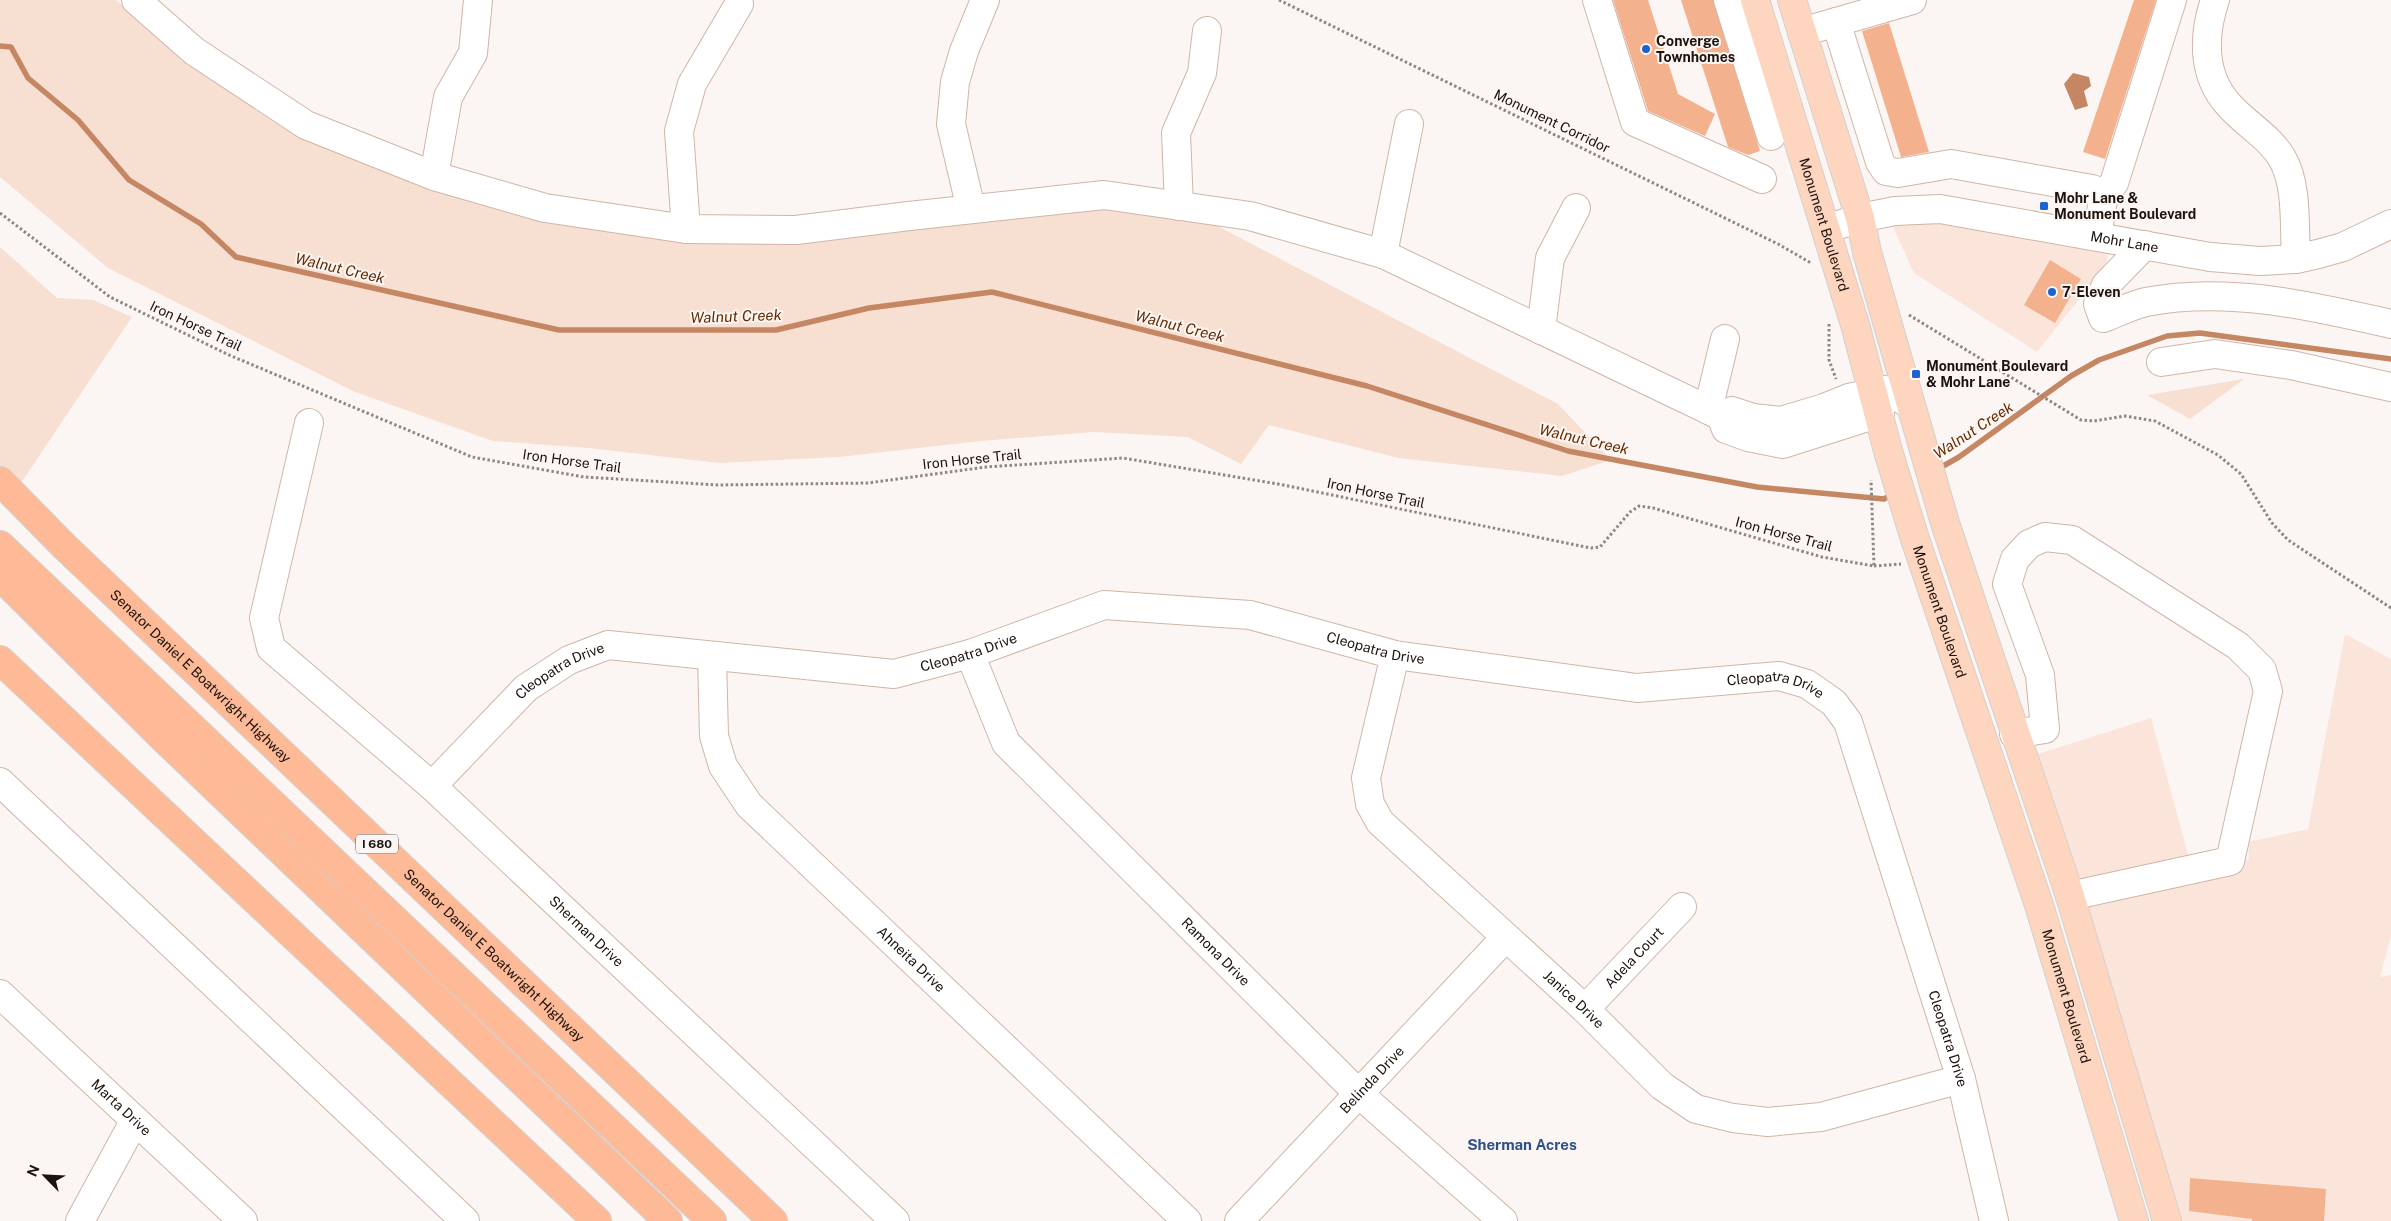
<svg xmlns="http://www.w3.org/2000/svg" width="2391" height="1221" viewBox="0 0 2391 1221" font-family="'Public Sans',sans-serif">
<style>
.built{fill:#fbe5da}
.green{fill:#f7dfd2}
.water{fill:#c58664}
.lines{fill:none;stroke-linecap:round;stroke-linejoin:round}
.stream{stroke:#c58664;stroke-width:5.5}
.building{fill:#f4b18d}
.minor-casing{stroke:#d0b5a7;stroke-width:30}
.major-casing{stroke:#d2d0cf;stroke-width:30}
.highway-casing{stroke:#d2d0cf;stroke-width:30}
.path{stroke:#8e8783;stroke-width:3;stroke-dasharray:2.5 2.5;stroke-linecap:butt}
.minor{stroke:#fff;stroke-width:28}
.major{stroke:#fed6c0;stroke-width:28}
.highway{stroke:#feba96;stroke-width:28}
.poi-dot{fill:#1b63ce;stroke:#fbf6f3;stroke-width:2}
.labels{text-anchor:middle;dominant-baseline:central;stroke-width:4;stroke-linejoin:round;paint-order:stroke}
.shield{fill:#fbf6f3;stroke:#605753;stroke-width:1}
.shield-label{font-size:12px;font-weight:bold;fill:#1d130e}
.poi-label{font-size:14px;font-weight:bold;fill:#1d130e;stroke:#fbf6f3;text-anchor:start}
.street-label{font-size:14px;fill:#1d130e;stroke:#fbf6f3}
.water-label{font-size:15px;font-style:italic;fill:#652b00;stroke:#fbf6f3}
.neighbourhood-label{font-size:15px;font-weight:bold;fill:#2d5087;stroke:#fbf6f3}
</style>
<rect width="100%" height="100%" fill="#fbf6f3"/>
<!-- built -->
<path class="built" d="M1911,219L2110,244L2106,265L2037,352L1914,273L1891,223Z
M2345,634L2391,659V936L2380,977L2391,975V1221H2167L2023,759L2151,718L2192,869L2249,859L2248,842L2308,829Z"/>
<!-- green -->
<path class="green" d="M0,0H116L159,37L434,176L686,229L909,216L1179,206L1558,404L1611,460L1562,476L1398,458L1269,425L1241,464L1188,437L1093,432L981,441L839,457L719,463L589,448L493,441L355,392L108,268L0,177Z
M0,247L57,298L93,300L132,317L13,495L0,481Z
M2244,379L2190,419L2147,395H2148Z"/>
<!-- water -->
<path class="water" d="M2073,73L2089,77L2091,86L2084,91L2088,106L2075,110L2064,84Z"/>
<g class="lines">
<!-- stream -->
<path class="stream" d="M0,46L11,47L28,78L78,120L129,180L201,224L236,257L559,330H776L869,308L992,292L1367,386L1568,451L1757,487L1884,499L1893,494
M1938,469L1959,457L2071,376L2099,360L2167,336L2200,333L2391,359"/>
</g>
<!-- building -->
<path class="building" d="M1613,0H1648L1678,94L1715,114L1705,136L1648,111Z
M1681,0H1713L1760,151L1748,155L1728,147Z
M2134,0H2156L2105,159L2083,152Z
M1889,23L1929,152L1901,157L1862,31Z
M2050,260L2081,279L2055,323L2024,305Z
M2190,1178L2326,1189L2324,1221H2252V1219L2189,1211Z"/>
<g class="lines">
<defs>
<g id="minor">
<path d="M136,0L194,51L306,125L434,176L545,208L686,229L796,230L909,216L1104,195L1250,216L1383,254L1721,416L1726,429L1748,437L1783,444L1880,413"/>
<path d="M1597,0L1635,122L1762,179"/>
<path d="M1728,0L1771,136"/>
<path d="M2215,0C2203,35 2202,75 2228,104C2245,124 2268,135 2282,158C2298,185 2294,227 2296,259"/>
<path d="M1836,22L1880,162L1886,171L1898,173L1951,164L2092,189L2104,194L2097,236"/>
<path d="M1802,32L1912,0"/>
<path d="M434,176L448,97L473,53L478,0"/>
<path d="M2104,194L2114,183L2172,0"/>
<path d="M1179,206L1176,133L1202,73L1207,31"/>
<path d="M971,209L951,124L955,82L964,51L985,0"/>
<path d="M686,229L679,131L692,84L739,4"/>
<path id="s1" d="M1826,229L1860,218L1895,211L1940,209L2210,257L2260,261L2296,259L2318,254L2343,247L2391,224"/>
<path d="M2145,245L2106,285L2098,304L2103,318C2117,313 2132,305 2146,302C2228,286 2312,306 2391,324"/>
<path d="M1383,254L1409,124"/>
<path d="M1541,330L1550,258L1576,208"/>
<path d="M2161,362L2215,354L2291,365L2391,387"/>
<path d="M1708,410L1725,339"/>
<path d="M1721,416L1732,411L1753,418L1781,421L1824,408L1849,398L1885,390L1910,404"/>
<path id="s2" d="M309,423L264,618L271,648L432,786L895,1221"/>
<path id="s3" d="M970,654L1006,743L1358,1093L1503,1221"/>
<path id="s4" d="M1395,655L1366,778L1370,804L1380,822L1585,1009L1662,1086L1696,1109L1733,1118L1768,1122L1821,1117L1961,1079"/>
<path id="s5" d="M712,657L714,736L723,766L749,805L1187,1221"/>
<path d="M2014,734L2045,729L2040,675L2007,584L2015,559L2029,544L2045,537L2072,540L2238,646L2262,670L2268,691L2230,861L2070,896"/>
<path d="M0,782L465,1221"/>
<path id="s6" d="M432,786L526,688L569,660L608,645L894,674L970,654L1104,605L1250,615L1395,655L1637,688L1779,676L1807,684L1834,703L1848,722L1961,1079L1994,1221"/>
<path id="s7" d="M0,994L243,1221"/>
<path id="s8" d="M1585,1009L1682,907"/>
<path d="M80,1221L135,1120"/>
<path id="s9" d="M1239,1221L1505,938"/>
</g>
<g id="major">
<path id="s10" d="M1755,0L1856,328L1888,451L1915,539L2039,905L2134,1221"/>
<path d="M1792,0L1860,218L1867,252L1945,523L2070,896L2167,1221"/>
</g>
<g id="highway">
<path id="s11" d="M0,481L64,546L773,1221"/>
<path d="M0,545L712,1221"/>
<path d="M0,576L162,737L668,1221"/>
<path d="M0,660L597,1221"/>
</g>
</defs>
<!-- minor casing -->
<use href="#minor" class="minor-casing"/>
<!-- major casing -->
<use href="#major" class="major-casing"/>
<!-- highway casing -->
<use href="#highway" class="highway-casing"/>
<!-- path -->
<path class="path" d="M1279,0L1778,244L1811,263
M0,213L110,297L229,355L472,457L584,477L718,485L868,483L986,467L1123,458L1278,484L1591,548L1600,547L1630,512L1639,506L1653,508L1822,557L1874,566L1871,480
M1909,315L2081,420L2094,421L2125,416L2155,421L2218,455L2241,474L2272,523L2288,540L2391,608
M1829,324V360L1836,379
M1874,566L1901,564"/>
<!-- minor -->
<use href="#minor" class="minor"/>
<!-- major -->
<use href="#major" class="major"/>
<!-- highway -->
<use href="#highway" class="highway"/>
</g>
<!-- markers -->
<g class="poi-dot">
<circle cx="1646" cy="49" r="5"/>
<rect x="2039" y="201" width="10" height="10" rx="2.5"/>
<circle cx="2052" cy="292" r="5"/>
<rect x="1911" y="369" width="10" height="10" rx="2.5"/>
</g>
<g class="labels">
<!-- shield labels -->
<rect class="shield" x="356" y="834.5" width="42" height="19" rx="4"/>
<g class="shield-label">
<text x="377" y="844">I 680</text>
</g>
<!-- poi labels -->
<g class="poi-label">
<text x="1656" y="41">Converge<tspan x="1656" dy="16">Townhomes</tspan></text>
<text x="2054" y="198">Mohr Lane &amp;<tspan x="2054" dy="16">Monument Boulevard</tspan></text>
<text x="2062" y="292">7-Eleven</text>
<text x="1926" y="366">Monument Boulevard<tspan x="1926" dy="16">&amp; Mohr Lane</tspan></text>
</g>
<!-- street labels -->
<g class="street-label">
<text transform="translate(1552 121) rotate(26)">Monument Corridor</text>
<text stroke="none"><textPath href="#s10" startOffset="235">Monument Boulevard</textPath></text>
<text stroke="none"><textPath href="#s1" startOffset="304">Mohr Lane</textPath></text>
<text transform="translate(196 326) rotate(25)">Iron Horse Trail</text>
<text transform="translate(972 459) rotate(-6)">Iron Horse Trail</text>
<text transform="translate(572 461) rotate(8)">Iron Horse Trail</text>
<text transform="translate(1376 493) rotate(12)">Iron Horse Trail</text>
<text transform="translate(1784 534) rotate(15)">Iron Horse Trail</text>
<text stroke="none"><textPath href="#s10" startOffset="639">Monument Boulevard</textPath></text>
<text stroke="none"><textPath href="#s6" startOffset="1014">Cleopatra Drive</textPath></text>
<text stroke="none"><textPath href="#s6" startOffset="594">Cleopatra Drive</textPath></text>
<text stroke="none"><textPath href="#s6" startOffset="174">Cleopatra Drive</textPath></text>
<text stroke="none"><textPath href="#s11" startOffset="280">Senator Daniel E Boatwright Highway</textPath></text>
<text stroke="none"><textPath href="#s6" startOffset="1419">Cleopatra Drive</textPath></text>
<text stroke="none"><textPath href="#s2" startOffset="655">Sherman Drive</textPath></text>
<text stroke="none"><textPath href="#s3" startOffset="392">Ramona Drive</textPath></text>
<text stroke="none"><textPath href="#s11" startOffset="685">Senator Daniel E Boatwright Highway</textPath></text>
<text stroke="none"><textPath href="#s8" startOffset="71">Adela Court</textPath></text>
<text stroke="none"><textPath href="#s5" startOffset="381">Ahneita Drive</textPath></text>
<text stroke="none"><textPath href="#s10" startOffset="1044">Monument Boulevard</textPath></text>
<text stroke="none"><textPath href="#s4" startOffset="436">Janice Drive</textPath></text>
<text stroke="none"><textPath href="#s6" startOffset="1839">Cleopatra Drive</textPath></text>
<text stroke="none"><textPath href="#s9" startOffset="194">Belinda Drive</textPath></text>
<text stroke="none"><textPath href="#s7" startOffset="166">Marta Drive</textPath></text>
</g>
<!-- water labels -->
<g class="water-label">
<text transform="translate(340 268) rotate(13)">Walnut Creek</text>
<text transform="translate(736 316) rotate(-2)">Walnut Creek</text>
<text transform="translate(1180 326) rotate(14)">Walnut Creek</text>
<text transform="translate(1973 430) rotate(-33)">Walnut Creek</text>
<text transform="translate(1584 439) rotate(13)">Walnut Creek</text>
</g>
<!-- neighbourhood labels -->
<g class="neighbourhood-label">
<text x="1522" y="1144">Sherman Acres</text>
</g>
</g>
<!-- north arrow -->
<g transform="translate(45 1176) rotate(294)" stroke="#fbf6f3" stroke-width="4" paint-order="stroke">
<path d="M0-4L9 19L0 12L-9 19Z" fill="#1d130e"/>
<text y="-8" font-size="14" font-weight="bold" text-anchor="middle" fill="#1d130e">N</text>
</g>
</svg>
